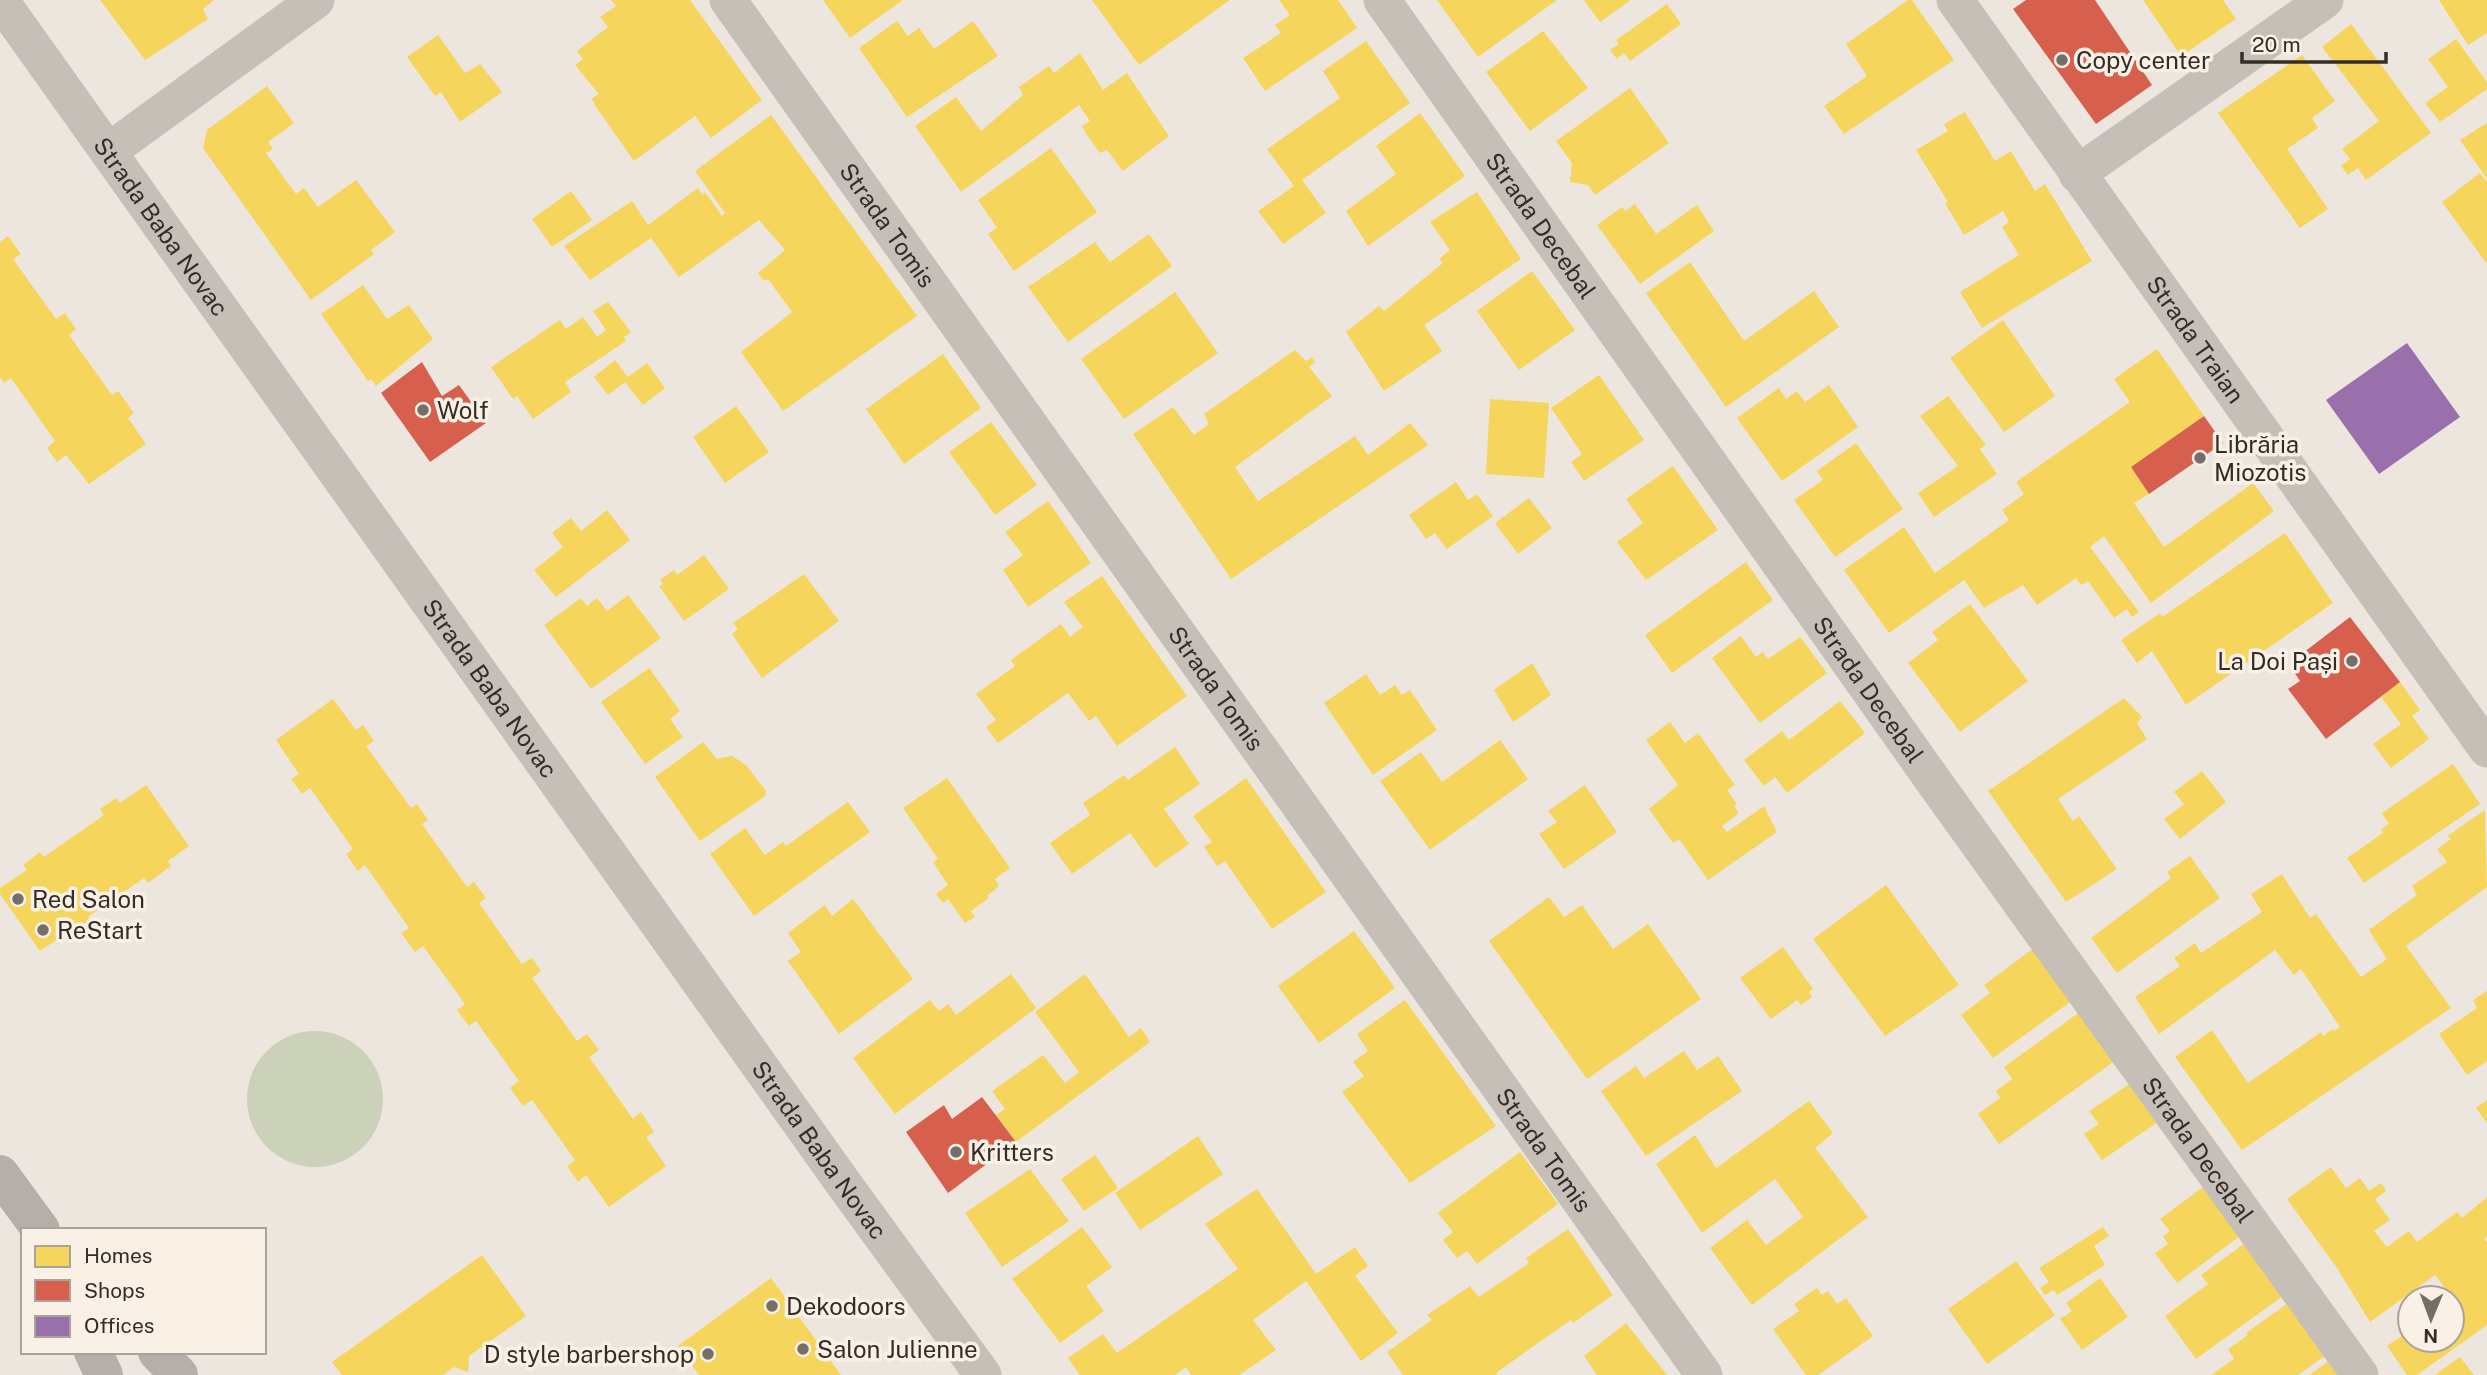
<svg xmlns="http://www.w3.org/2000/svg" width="2487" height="1375" viewBox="0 0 2487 1375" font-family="'Public Sans',sans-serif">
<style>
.green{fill:#ccd1b9}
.homes{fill:#f6d55c}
.shops{fill:#d6604d}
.offices{fill:#9970ab}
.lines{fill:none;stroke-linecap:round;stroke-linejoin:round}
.street{stroke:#c5bfb8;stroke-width:37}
.secondary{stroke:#b5afa9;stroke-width:38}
.poi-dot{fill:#756d67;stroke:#f9f1e6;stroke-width:2.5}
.labels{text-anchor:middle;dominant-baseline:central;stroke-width:7;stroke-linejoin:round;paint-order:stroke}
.poi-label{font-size:24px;fill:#352c27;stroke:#f9f1e6;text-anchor:start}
.street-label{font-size:24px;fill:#352c27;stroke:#f9f1e6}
</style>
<rect width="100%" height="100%" fill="#ece6df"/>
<!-- green -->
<path class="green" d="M247 1099a68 68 0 1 1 136 0a68 68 0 1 1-136 0Z"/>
<!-- homes -->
<path class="homes" d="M100,0H214L203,9L208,19L145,60Z
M611,0H690L762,100L711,138L695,116L634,161L594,104L595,103L591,99L599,94L575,65L583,59L577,51L608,27L600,17L616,6Z
M823,0H903L850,38Z
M1092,0H1230L1139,65Z
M1279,0H1338L1357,28L1265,91L1243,58L1281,33L1275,25L1290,15Z
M1437,0H1557L1478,57Z
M1584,0H1631L1600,22Z
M1908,0H1912L1954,60L1844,134L1824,106L1867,76L1846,44Z
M2143,0H2223L2236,19L2181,56Z
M2439,0H2487V33L2468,45Z
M1667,4L1681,24L1630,61L1624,53L1617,59L1610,50L1619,44L1616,40Z
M897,21L908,36L919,28L934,49L973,21L998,56L907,117L859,48Z
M2351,24L2431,133L2366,180L2358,168L2348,175L2341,166L2350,159L2342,149L2379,121L2322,47Z
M1543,31L1588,88L1530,131L1486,72Z
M438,35L465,73L480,64L502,92L460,122L441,92L435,96L407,57Z
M2456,39L2487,82V89L2440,122L2425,103L2448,87L2428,59Z
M1366,41L1410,103L1302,180L1326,213L1283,244L1258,211L1294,186L1267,149L1340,98L1323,71Z
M1080,53L1103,90L1127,73L1169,136L1123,171L1107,150L1100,153L1086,134L1082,126L1090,121L1079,105L961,192L915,126L956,97L981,131L1023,95L1019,87L1049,66L1054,73Z
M2302,55L2335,101L2312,118L2318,128L2287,149L2328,209L2300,228L2218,113Z
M267,86L294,123L268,142L273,149L266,153L296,194L304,188L318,207L356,180L395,232L371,250L374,254L311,300L203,148L207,130Z
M1630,88L1669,143L1595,195L1588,185L1570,182L1572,163L1556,141Z
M1965,112L1995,161L2011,151L2035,191L2045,184L2092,261L1982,328L1960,292L2019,255L2002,227L2009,222L2003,211L1964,235L1945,203L1948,202L1916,150L1948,131L1944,124Z
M1420,113L1465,176L1368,246L1346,211L1396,174L1376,146Z
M771,115L917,316L783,411L741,352L792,312L768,279L764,281L758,273L785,250L759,220L679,277L651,238L590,280L564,246L632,201L648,225L698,188L702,195L705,192L722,216L725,213L695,171Z
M2487,123V179L2460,140Z
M1051,148L1097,212L1014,271L988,234L997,228L978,200Z
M2480,173L2487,182V264L2442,202Z
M571,191L592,220L552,247L532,219Z
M1477,192L1521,259L1424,325L1442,351L1384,391L1346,332L1379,306L1384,311L1443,263L1439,259L1450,250L1430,222Z
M1635,204L1656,234L1697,205L1714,231L1640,284L1597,225L1622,207L1625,211Z
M1149,234L1172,266L1068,342L1028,287L1095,242L1110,262Z
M8,236L21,254L13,259L56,319L65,313L76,329L69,335L112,395L118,391L134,413L128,418L146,444L89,484L66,455L57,462L47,448L55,441L11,378L4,383L0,377V242Z
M1690,262L1744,341L1814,291L1839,327L1726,407L1646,293Z
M1532,271L1575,330L1519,370L1477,311Z
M363,285L387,319L409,305L433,339L376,386L371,379L368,381L321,314Z
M1175,292L1218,353L1124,419L1081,359Z
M608,302L631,332L624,337L626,341L565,382L571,392L533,419L517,396L513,399L491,367L560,320L566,329L583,317L597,337L606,330L593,311Z
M2003,320L2055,396L2004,432L1950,358Z
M2157,349L2204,416L2131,467L2149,494L2134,503L2164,547L2253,483L2274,511L2151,603L2104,536L2090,547L2139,612L2132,617L2127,609L2114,618L2088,581L2081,585L2076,578L2037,605L2023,585L1984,608L1964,580L1889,633L1844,570L1904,527L1935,573L2009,520L2002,510L2024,494L2016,482L2130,402L2114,379Z
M1295,350L1306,361L1312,357L1315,362L1309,367L1332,396L1235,467L1258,501L1355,436L1368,455L1410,423L1428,445L1231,579L1133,434L1173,407L1194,435L1209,424L1204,414Z
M943,354L981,408L904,464L866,409Z
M615,360L628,377L647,363L665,388L643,405L625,382L608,395L594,377Z
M1599,375L1644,440L1584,481L1571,462L1582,454L1551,408Z
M1829,385L1858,427L1782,481L1737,418L1779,388L1786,399L1797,391L1805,402Z
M1948,396L1986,445L1980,449L1997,474L1934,517L1918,493L1958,466L1920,416Z
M1490,399L1549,403L1544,478L1486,474Z
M736,406L769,452L725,483L693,437Z
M991,422L1037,485L995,515L949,452Z
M1856,443L1903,509L1835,557L1794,500L1823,480L1817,471Z
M1673,466L1718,530L1646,580L1617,542L1643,523L1626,499Z
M1456,482L1468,500L1477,494L1493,516L1447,549L1435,533L1426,539L1409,515Z
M1529,498L1552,528L1518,554L1495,523Z
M1048,501L1091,563L1028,607L1003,570L1023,555L1005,532Z
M607,510L630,540L556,597L534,570L563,547L552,533L571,518L581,531Z
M2285,533L2333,603L2186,705L2152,651L2137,663L2121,640L2160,613L2162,617Z
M704,555L729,589L684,621L659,586L663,584L660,580L674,570L677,575Z
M1746,562L1773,600L1672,673L1645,635Z
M804,574L839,621L762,678L732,634L738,629L733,623Z
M1102,576L1187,696L1117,746L1096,716L1089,721L1068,693L998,743L986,727L996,720L976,694L1015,666L1011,660L1061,624L1070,637L1083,627L1064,602Z
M628,595L661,638L591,689L544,625L581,598L587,606L597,598L607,611Z
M1970,604L2028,681L1960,732L1908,663L1938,640L1932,632Z
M1741,636L1756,657L1763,652L1768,659L1800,637L1827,673L1760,723L1712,658Z
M1532,663L1551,695L1513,722L1494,690Z
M649,668L680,711L670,719L683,737L645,764L601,702Z
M1366,674L1380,695L1395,685L1402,695L1410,690L1437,730L1373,775L1324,703Z
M2400,682L2420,710L2412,716L2429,739L2391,768L2373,744L2401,724L2381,697Z
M2124,698L2142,717L2137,723L2147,739L2058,799L2073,821L2079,816L2117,869L2066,902L1988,791Z
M333,699L356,730L363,725L374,741L366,746L411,808L417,804L428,820L422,824L467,887L474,882L486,898L479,903L522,964L532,958L541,971L532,978L577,1041L587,1034L599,1050L589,1057L633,1119L641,1112L654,1132L646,1137L666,1166L609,1207L586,1175L578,1182L567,1166L575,1160L532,1100L523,1106L510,1088L519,1081L476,1021L469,1026L457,1010L465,1004L423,946L415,952L401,933L409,928L365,865L358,871L346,854L353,849L310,788L302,794L291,779L299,774L276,740Z
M1840,701L1865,733L1787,793L1775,777L1764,786L1744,760L1782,731L1789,740Z
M1670,722L1685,743L1698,733L1735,785L1727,790L1737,804L1734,806L1739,813L1722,826L1727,832L1764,806L1777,832L1708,880L1679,839L1673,843L1649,809L1678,785L1646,740Z
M1500,740L1528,779L1430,850L1380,781L1421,752L1442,782Z
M703,742L717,759L732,756L746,765L766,791L765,796L700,841L655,777Z
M1175,747L1200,784L1164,809L1189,844L1155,868L1130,833L1072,874L1050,843L1090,815L1083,803L1124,775L1128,780Z
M2453,764L2480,804L2364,883L2347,858L2383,833L2381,829L2389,824L2382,813Z
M2202,771L2226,802L2180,839L2164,819L2184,804L2174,792Z
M947,778L1010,868L995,879L999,886L987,896L989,898L971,911L975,917L965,923L948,899L943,903L936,894L948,885L933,862L938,859L903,808Z
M1246,778L1326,892L1272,929L1225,861L1217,866L1211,857L1204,847L1212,842L1193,816Z
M146,785L189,846L168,861L171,866L148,883L144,878L88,917L93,924L73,938L68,932L40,951L0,894V888L27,870L23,865L40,852L44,857L104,815L100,809L116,798L120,803Z
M1585,785L1617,832L1564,869L1539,834L1557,822L1548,811Z
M848,802L870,832L754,916L710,854L745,828L765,855L783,842L786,846Z
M2485,810L2487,887L2406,946L2451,1008L2242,1150L2175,1057L2212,1030L2248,1083L2321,1032L2323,1036L2332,1029L2334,1031L2340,1027L2301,969L2294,975L2275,950L2159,1034L2135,997L2180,966L2174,958L2195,943L2201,953L2262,912L2251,894L2282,874L2310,918L2316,914L2361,977L2387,959L2369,930L2417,895L2412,886L2447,862L2437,849L2451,839L2447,836Z
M2190,856L2220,898L2117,973L2091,938L2171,878L2167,872Z
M1886,885L1959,985L1885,1036L1813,939Z
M1549,897L1564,917L1582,905L1613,949L1648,924L1701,999L1587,1079L1489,941Z
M853,899L913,979L839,1034L788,961L801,952L788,933L825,905L832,916Z
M1354,931L1395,988L1319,1043L1278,986Z
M1783,947L1813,989L1809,992L1812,997L1801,1005L1797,1000L1771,1019L1740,978Z
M2034,948L2073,1000L1993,1058L1961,1015L1990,993L1984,985Z
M1011,974L1036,1008L895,1114L853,1058L930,1000L939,1011L948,1004L956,1015Z
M1085,974L1129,1037L1141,1028L1150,1042L1016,1142L996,1115L1005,1109L992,1091L1043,1055L1065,1083L1079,1072L1035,1012Z
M2487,991V1061L2467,1075L2439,1034L2477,1008L2473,1000Z
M1405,1000L1496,1126L1410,1183L1342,1092L1364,1076L1353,1062L1368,1051L1357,1034Z
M2081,1011L2116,1060L1999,1144L1978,1114L2000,1098L1996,1091L2012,1079L2004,1067Z
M1684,1051L1697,1070L1718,1056L1742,1091L1646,1156L1601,1091L1636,1066L1644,1078Z
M2131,1083L2158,1122L2102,1160L2084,1134L2099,1124L2089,1111Z
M2487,1100V1123L2476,1108Z
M1809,1101L1833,1133L1815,1148L1868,1217L1752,1305L1710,1248L1747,1220L1766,1245L1803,1217L1775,1179L1702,1233L1656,1164L1695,1135L1716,1168Z
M1198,1136L1223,1174L1140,1230L1115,1193Z
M1520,1152L1558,1204L1477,1264L1467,1251L1457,1258L1443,1240L1453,1232L1438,1213Z
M1095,1155L1118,1188L1084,1211L1061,1179Z
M2331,1167L2346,1188L2360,1178L2369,1191L2381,1183L2386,1191L2375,1199L2390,1220L2374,1231L2387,1247L2409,1231L2417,1242L2457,1212L2462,1218L2487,1197V1236L2484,1239L2487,1242V1325L2417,1375H2407L2387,1346L2410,1330V1340H2452L2453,1299L2435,1275L2370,1322L2337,1268L2287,1199Z
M1030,1169L1069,1221L1002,1267L965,1213Z
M2203,1187L2240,1236L2177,1283L2155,1253L2168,1244L2163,1236L2170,1231L2160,1219Z
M1257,1189L1316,1274L1355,1247L1368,1266L1355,1276L1398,1333L1361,1361L1306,1281L1253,1320L1276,1350L1239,1375H1191L1186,1367L1175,1375H1080L1068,1358L1103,1334L1117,1353L1238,1269L1205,1224Z
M1082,1227L1112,1267L1086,1286L1104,1311L1060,1343L1012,1279Z
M2103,1227L2109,1236L2094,1246L2105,1265L2057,1295L2054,1290L2045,1295L2040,1288L2049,1282L2039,1268Z
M1568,1229L1613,1295L1573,1323L1571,1320L1545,1338L1496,1373L1498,1375H1403L1387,1352L1432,1320L1427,1315L1470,1286L1479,1297L1529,1263L1526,1258Z
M2245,1243L2283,1296L2196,1359L2165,1316L2208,1284L2201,1275Z
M482,1255L526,1316L469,1356L468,1372L454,1367L443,1375H342L332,1362Z
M2016,1261L2055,1315L1987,1364L1948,1309Z
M771,1278L841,1375H699L678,1346Z
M2100,1278L2128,1317L2082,1350L2060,1319L2072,1311L2066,1303Z
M1817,1288L1822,1295L1828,1291L1837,1304L1846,1298L1873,1336L1818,1375H1806L1773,1329L1799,1311L1794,1304Z
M2288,1303L2326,1355L2298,1375H2211L2234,1359L2228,1349L2248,1335L2246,1333Z
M1626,1323L1667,1375H1597L1584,1356Z
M2460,1357L2474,1375H2435Z
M2329,1361L2339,1375H2309Z"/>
<!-- shops -->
<path class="shops" d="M2026,0H2095L2152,85L2096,124L2013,9Z
M422,362L442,396L459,385L486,423L430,462L381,393Z
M2204,416L2223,443L2149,494L2131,467Z
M2350,617L2400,682L2326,739L2288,689L2300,681L2294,672L2301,666L2295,659Z
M982,1097L1016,1142L948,1193L906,1132L944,1105L952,1119Z"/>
<!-- offices -->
<path class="offices" d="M2407,343L2460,417L2379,474L2326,400Z"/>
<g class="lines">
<!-- street -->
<g class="street">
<path id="s1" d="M0,0L846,1187L983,1375"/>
<path id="s2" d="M728,0L1704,1375"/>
<path id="s3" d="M1382,0L1932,779L2360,1375"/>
<path id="s4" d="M1955,0L2487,749"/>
<path d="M109,151L316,0"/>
<path d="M2077,174L2325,0"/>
</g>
<!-- secondary -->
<path class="secondary" d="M0,1174L41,1230
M93,1352L104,1375
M157,1352L179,1375"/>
</g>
<!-- markers -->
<g class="poi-dot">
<circle cx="2062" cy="60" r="7"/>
<circle cx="423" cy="410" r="7"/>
<circle cx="2200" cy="458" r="7"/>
<circle cx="2352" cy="661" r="7"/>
<circle cx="18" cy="899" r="7"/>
<circle cx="43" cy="930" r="7"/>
<circle cx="956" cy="1152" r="7"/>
<circle cx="772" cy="1306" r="7"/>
<circle cx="803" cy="1349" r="7"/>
<circle cx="708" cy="1354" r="7"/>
</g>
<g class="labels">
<!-- poi labels -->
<g class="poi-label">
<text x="2076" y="60">Copy center</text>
<text x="437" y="410">Wolf</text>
<text x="2214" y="444">Librăria<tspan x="2214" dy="28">Miozotis</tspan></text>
<text x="2338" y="661" text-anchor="end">La Doi Pași</text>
<text x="32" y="899">Red Salon</text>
<text x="57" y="930">ReStart</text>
<text x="970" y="1152">Kritters</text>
<text x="786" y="1306">Dekodoors</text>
<text x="817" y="1349">Salon Julienne</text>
<text x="694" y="1354" text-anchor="end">D style barbershop</text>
</g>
<!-- street labels -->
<g class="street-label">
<text stroke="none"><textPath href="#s1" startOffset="278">Strada Baba Novac</textPath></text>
<text stroke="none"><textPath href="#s2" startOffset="276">Strada Tomis</textPath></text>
<text stroke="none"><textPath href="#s3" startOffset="276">Strada Decebal</textPath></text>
<text stroke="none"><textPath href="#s4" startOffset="416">Strada Traian</textPath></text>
<text stroke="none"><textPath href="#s2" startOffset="844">Strada Tomis</textPath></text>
<text stroke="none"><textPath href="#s1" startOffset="845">Strada Baba Novac</textPath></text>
<text stroke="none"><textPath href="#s3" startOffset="844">Strada Decebal</textPath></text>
<text stroke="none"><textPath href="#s1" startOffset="1412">Strada Baba Novac</textPath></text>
<text stroke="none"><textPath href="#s2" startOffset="1410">Strada Tomis</textPath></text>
<text stroke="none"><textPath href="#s3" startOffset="1410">Strada Decebal</textPath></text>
</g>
</g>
<!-- legend -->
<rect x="21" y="1228" width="245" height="126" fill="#f9f1e6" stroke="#aba29a" stroke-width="2"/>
<rect x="35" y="1246" width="35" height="21" fill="#f6d55c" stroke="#aba29a" stroke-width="2"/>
<text x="84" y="1263" font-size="21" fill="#352c27">Homes</text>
<rect x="35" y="1280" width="35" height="21" fill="#d6604d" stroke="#aba29a" stroke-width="2"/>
<text x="84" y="1298" font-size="21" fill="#352c27">Shops</text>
<rect x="35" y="1316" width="35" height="21" fill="#9970ab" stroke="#aba29a" stroke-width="2"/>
<text x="84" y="1333" font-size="21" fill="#352c27">Offices</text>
<!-- north arrow -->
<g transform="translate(2431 1319) rotate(181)"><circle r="33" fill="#f9f1e6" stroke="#aba29a" stroke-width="2"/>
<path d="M0-5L12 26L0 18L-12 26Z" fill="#756d67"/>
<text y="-10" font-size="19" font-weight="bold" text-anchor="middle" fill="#352c27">N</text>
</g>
<!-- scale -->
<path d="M2242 52v10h144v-10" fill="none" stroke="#352c27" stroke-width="3.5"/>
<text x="2252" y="52" font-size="21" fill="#352c27" stroke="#f9f1e6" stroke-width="5" paint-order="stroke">20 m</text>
</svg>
